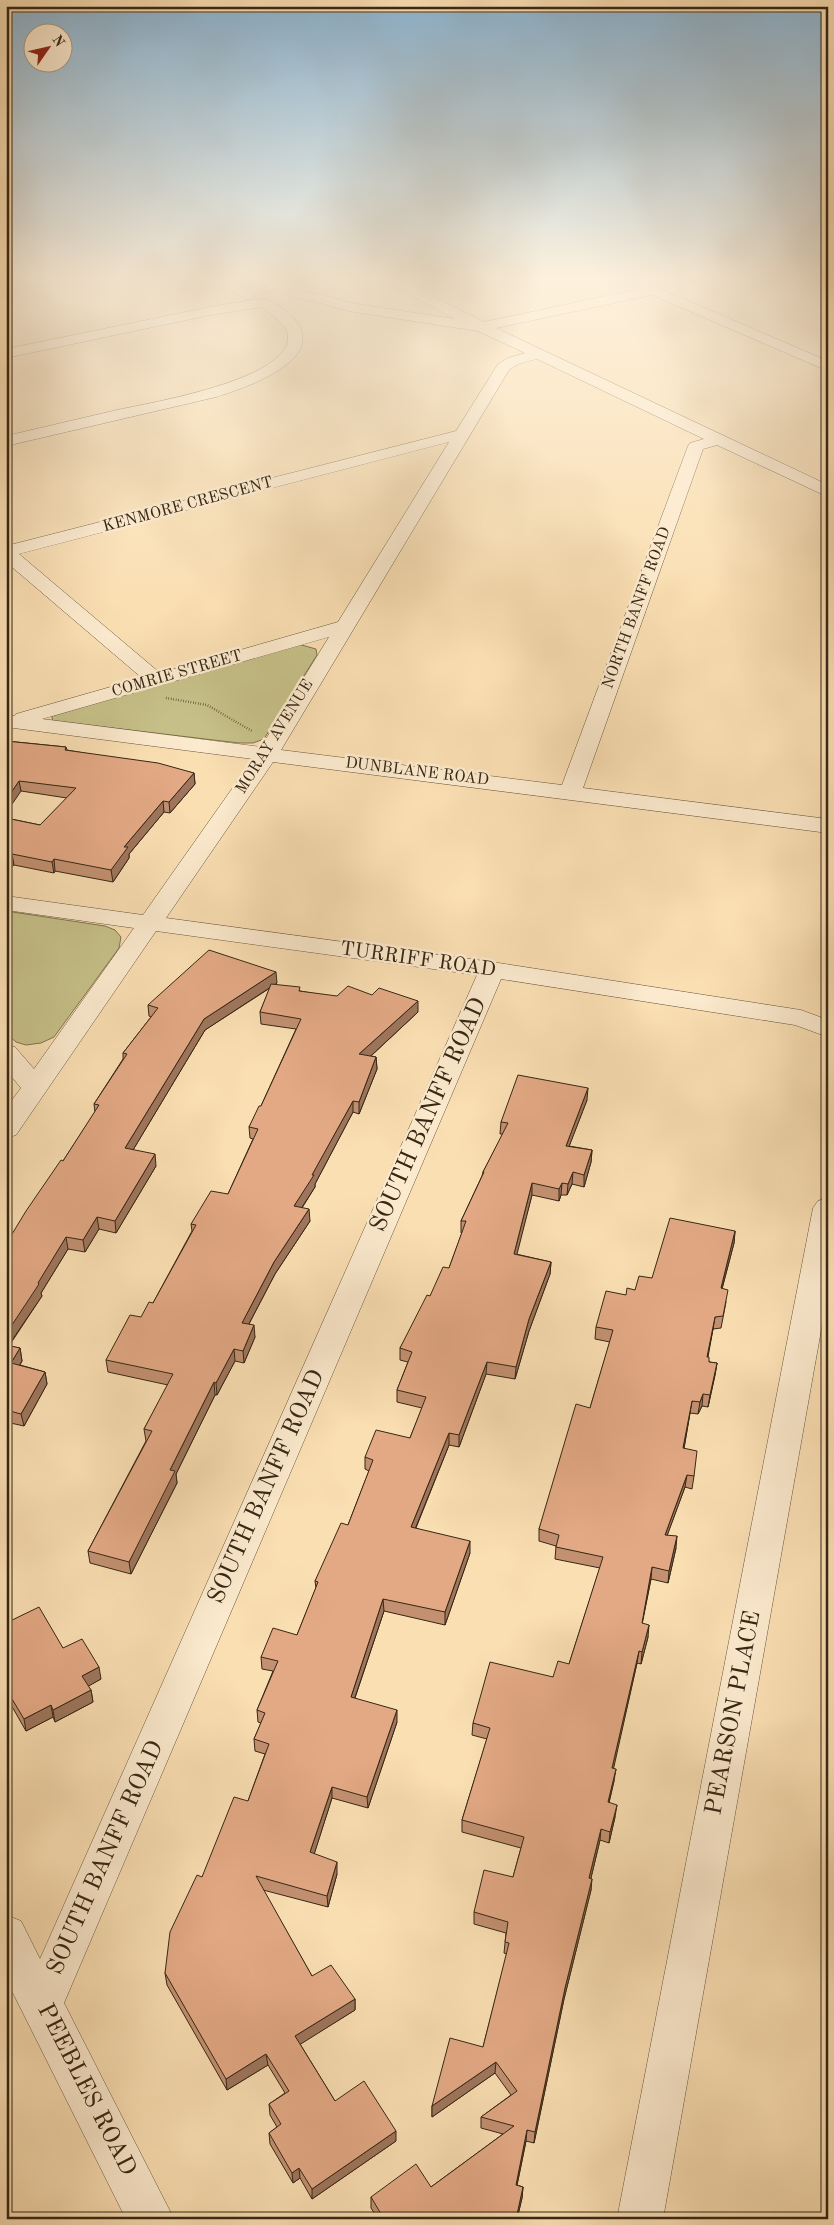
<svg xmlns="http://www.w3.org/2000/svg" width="834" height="2225" viewBox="0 0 834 2225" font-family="'Old Standard TT',serif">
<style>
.green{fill:#c6c088;stroke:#7e744e}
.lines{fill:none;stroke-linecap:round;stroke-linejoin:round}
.minor-casing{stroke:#67553c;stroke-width:1}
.path{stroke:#362714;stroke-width:2.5;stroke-dasharray:0.5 2;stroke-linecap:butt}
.minor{fill:#fceace;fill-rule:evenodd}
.wall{fill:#c39172;stroke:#362714}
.shaded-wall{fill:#9f765d;stroke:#362714}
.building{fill:#e3a985;stroke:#362714}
.labels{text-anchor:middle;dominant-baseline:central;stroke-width:5;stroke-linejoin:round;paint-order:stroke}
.far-street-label{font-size:16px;fill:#362714;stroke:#fceace}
.street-label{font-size:20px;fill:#362714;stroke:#fceace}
.near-street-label{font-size:24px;fill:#362714;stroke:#fceace}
</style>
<rect width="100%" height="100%" fill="#fadfb3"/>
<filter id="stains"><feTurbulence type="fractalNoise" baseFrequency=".004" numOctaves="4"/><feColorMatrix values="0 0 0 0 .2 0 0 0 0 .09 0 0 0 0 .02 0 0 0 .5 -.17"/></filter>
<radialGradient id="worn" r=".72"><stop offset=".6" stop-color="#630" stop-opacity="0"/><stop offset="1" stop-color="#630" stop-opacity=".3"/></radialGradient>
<!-- green -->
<path class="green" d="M298,644L316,649L317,655L264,739L253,743H239L54,721L52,719V716Z
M6,911L105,926L115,930L121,937L119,948L54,1037L41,1043L26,1045L16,1042L6,1033Z"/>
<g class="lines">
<defs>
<path id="minor" d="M6,278H15L6,283Z
M197,278C217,278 243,279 256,296L249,300L226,289L199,281Z
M275,278L290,279L274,292H264L262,289Z
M379,278H397L484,322L639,289L630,283L637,279L828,361V371L652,295L496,328L828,485V497L717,445L703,449L583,788L828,819V833L273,762L166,918L492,962L801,1010L828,1020V1037L795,1025L501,979L64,2003L174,2219H126L6,1979V1915L21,1921L40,1959L477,975L156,931L16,1135L6,1138V1108L21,1088L6,1070V1045L15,1047L34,1069L134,928L6,910V896L143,915L253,759L6,727V715L14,716L16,714L142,678L6,562V546L456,431L498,364L508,358L525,353L478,331L348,311L321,303L289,297L287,294L294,290L323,295L350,303L455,319ZM537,359L704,439L690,443L688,446L562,785L281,750L509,370L518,364ZM449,442L338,622L160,673L19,554ZM329,637L261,747L42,719Z
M259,299C263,300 266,299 270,301C279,304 292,316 297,323C325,362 241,389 216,397L6,446V436C43,427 80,419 117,410C149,403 289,380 288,337C287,322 271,316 262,307L210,315L6,358V349L210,307Z
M828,1198V1291L663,2219H617L813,1208L818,1201Z"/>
</defs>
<!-- minor casing -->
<use href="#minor" class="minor-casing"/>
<!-- path -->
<path class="path" d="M166,698L207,705L252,731"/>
<!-- minor -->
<use href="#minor" class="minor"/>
</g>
<!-- wall -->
<path class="wall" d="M6,741L66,747L67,750L194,773L195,784L170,813L164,812L129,854V858L113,882L55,871L54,873L14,865L11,868L6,867V818L40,825L67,798L21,791Z
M277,983L274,985L300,991L418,1012L371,1056L376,1057L377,1069L359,1114L353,1112L315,1184V1187L302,1208L310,1221L275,1274L249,1324L255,1337L244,1363L235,1361L217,1395H215L176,1474L177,1483L131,1574L90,1563L88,1551L146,1441L144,1429L168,1385L108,1372L106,1360L153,1303L192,1231L191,1224L228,1194L253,1139L250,1138L249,1127L261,1106L296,1029L261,1024L260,1012L270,988L205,1030L133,1150L156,1166L116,1233L99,1229L85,1252L68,1249L41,1293L42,1296L9,1346L20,1348L22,1361L20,1365L45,1372L47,1384L24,1426L6,1422V1244L63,1161L95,1112L94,1104L123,1059V1053L151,1017L149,1016L148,1005Z
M587,1100L569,1146L592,1150L591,1162L584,1187L572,1184L567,1195H561L559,1201L532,1195L516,1254L551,1262L550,1274L529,1331L515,1379L486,1374L459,1447L449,1445L416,1528L470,1553L445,1625L384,1611L355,1698L397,1722L368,1808L332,1798L314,1854L337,1874L328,1907L263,1890L312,1976L355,1999V2010L300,2044L335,2101L396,2141L312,2199L300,2178L293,2183L270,2144L269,2133L277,2127L270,2115L269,2104L285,2093L268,2065L227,2090L167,1985L165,1973L202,1877L248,1801L265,1754L255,1751L254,1739L261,1723L258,1722L257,1710L273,1671L262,1669L261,1657L297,1635L316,1588L315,1581L348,1525L369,1471L365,1469V1457L410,1438L422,1408L397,1402V1390L408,1362L400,1360V1348L430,1296L449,1268L462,1233H461V1221L482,1176L483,1172L503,1134H500L501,1122Z
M735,1231L734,1243L722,1289L726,1302L721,1328L713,1329L708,1357L709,1362L717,1363L715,1375L708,1407L702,1406L698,1414L690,1413L684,1448L694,1476L692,1489L685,1487L667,1535L676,1548L668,1583L651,1579L642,1623L648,1637L641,1664L637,1663L613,1768L614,1781L609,1803L615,1817L609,1843L600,1840L591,1878V1890L564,1999L534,2143L526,2141L517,2185L523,2187L522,2198L517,2219H378L371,2208V2197L431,2187L503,2134L481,2128V2117L511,2095L495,2073L432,2117V2106L483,2047L507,1954L504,1953L506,1933L474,1924V1912L513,1877L521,1848L462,1832V1820L487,1739L472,1735L473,1723L553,1677L569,1664L600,1568L555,1559L556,1546L539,1541V1529L590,1408L610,1342L595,1339L596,1327L626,1295L635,1290L652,1278Z
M6,1623L63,1648L101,1679L88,1686L91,1690L93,1702L55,1722L53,1717L26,1731L6,1696Z"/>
<!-- shaded-wall -->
<path class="shaded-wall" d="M194,773L195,784L170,813L169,802Z
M19,781L21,791L6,813V800Z
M163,801L164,812L129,854V858L113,882L111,870L124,847Z
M12,854L14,865L11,868L9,857Z
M54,859L55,871L54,873L52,862Z
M276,972L277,983L205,1030L127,1160L125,1148L204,1019Z
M418,1001V1012L360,1066L359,1054Z
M376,1057L377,1069L359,1114V1102Z
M588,1088L587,1100L565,1157L566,1146Z
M353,1101V1112L315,1184V1187L295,1218L294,1206Z
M592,1150L591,1162L584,1187V1175Z
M155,1154L156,1166L116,1233L115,1221Z
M573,1172L572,1184L567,1195L568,1184Z
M532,1183V1195L514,1266V1254Z
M562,1183L561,1195L559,1201V1189Z
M309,1209L310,1221L275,1274L243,1335L242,1323L274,1262Z
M97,1217L99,1229L85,1252L83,1240Z
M735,1231L734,1243L719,1300L721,1288Z
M66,1237L68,1249L41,1293L42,1296L6,1349V1334Z
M551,1262L550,1274L529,1331L515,1379L516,1367L529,1319Z
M715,1317L713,1329L705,1369L707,1357Z
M254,1325L255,1337L244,1363L243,1351Z
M20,1348L22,1361L13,1376L11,1363Z
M234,1349L235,1361L217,1395L216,1383Z
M487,1362L486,1374L459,1447V1435Z
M717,1363L715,1375L708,1407L710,1395Z
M45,1372L47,1384L24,1426L21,1414Z
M214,1382L215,1395L176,1474L177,1483L131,1574L129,1562L170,1470Z
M703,1394L702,1406L698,1414L700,1402Z
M692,1401L690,1413L682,1460L683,1448Z
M449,1433V1445L411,1539V1527Z
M687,1475L685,1487L663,1547L665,1535Z
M677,1536L676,1548L668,1583L669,1571Z
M470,1541V1553L445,1625V1612Z
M652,1567L651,1579L640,1635L642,1623Z
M383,1599L384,1611L351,1709V1697Z
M649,1625L648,1637L641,1664L642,1652Z
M639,1651L637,1663L611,1780L612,1768Z
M99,1667L101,1679L85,1688L82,1676Z
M91,1690L93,1702L55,1722L53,1710Z
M51,1705L53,1717L26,1731L24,1719Z
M397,1710V1722L368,1808L367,1797Z
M616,1769L614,1781L606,1814L608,1802Z
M332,1787V1798L311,1864L310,1852Z
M617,1805L615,1817L609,1843L610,1832Z
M601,1829L600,1840L588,1890L589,1878Z
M337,1862V1874L328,1907L327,1896Z
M592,1879L591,1890L564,1999L534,2143L535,2132L565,1988Z
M355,1999V2010L296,2047L295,2036Z
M266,2054L268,2065L227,2090L226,2079Z
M496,2062L495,2073L432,2117V2106Z
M527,2130L526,2141L515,2195L516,2185Z
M396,2131V2141L312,2199V2189Z
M299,2168L300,2178L293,2183L292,2173Z
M523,2187L522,2198L517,2219H516Z"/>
<!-- building -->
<path class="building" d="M6,741L66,747L65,750L158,763L194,773L169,802L163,801L124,847H128L111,870L54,859L52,862L12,854L9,857H6V818L40,825L76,788L19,781L6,800Z
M209,950L276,972L204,1019L125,1148L155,1154L115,1221L97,1217L83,1240L66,1237L38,1283L39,1284L6,1334V1244L26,1211L61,1160L63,1161L99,1105L94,1104L127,1054L123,1053L158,1008L148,1005Z
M271,984L300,987L299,991L337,996L348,986L372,995L379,988L418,1001L359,1054L376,1057L359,1102L353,1101L312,1175H314L294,1206L309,1209L274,1262L242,1323L254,1325L243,1351L234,1349L216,1383L214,1382L170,1470L175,1471L129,1562L88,1551L152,1431L144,1429L173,1374L106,1360L130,1315L141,1317L149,1302L153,1303L196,1225L191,1224L211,1191L228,1194L258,1129L249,1127L259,1106H261L301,1019L260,1012Z
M518,1075L588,1088L566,1146L592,1150L584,1175L573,1172L568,1184L562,1183L559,1189L532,1183L514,1254L551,1262L529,1319L516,1367L487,1362L459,1435L449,1433L411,1527L470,1541L445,1612L383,1599L351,1697L397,1710L367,1797L332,1787L310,1852L337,1862L327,1896L256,1876L312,1976L331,1965L355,1999L295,2036L335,2101L364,2081L396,2131L312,2189L299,2168L292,2173L269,2133L281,2124L269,2104L289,2091L266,2054L226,2079L165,1973L170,1932L197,1875L202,1877L234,1797L248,1801L269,1744L254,1739L265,1713L257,1710L278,1661L261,1657L273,1628L297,1635L318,1582L315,1581L341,1523L348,1525L373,1460L365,1457L376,1430L410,1438L426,1397L397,1390L412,1352L400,1348L427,1295L430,1296L443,1267L449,1268L466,1221H461L484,1172H483L508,1123L501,1122Z
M670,1218L735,1231L721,1288L728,1290L723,1316L715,1317L707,1357H709V1362L717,1363L710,1395L703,1394L700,1402L692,1401L683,1448L697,1451L694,1476L687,1475L665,1535L677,1536L669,1571L652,1567L642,1623L649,1625L642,1652L639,1651L612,1768L616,1769L608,1802L617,1805L610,1832L601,1829L589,1878L592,1879L565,1988L535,2132L527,2130L516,2185L523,2187L516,2219H384L371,2197L416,2164L431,2187L514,2126L481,2117L517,2091L496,2062L432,2106L450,2038L483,2047L509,1943L505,1942L508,1922L474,1912L484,1870L513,1877L524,1837L462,1820L490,1728L473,1723L490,1662L553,1677L558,1661L569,1664L603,1557L556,1547L559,1535L539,1529L576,1404L590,1408L613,1330L596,1327L606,1291L626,1295L627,1288L635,1290L639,1276L652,1278Z
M6,1345L20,1348L11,1363L45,1372L21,1414L6,1410Z
M39,1607L63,1648L82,1639L99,1667L82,1676L91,1690L53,1710L51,1705L24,1719L6,1689V1623Z"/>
<!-- sky -->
<linearGradient id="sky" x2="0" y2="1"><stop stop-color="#8cb6d4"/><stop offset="0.47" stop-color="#fdf1dd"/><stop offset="1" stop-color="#fdf1dd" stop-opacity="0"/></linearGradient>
<rect width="834" height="590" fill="url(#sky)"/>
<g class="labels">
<!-- far-street labels -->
<g class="far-street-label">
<text transform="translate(188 505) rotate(-15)">KENMORE CRESCENT</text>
<text transform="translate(637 608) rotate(-70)">NORTH BANFF ROAD</text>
<text transform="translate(177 674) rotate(-16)">COMRIE STREET</text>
<text transform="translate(275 737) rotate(-58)">MORAY AVENUE</text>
<text transform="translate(417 772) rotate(7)">DUNBLANE ROAD</text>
</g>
<!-- street labels -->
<g class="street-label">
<text transform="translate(418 960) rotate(8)">TURRIFF ROAD</text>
</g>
<!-- near-street labels -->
<g class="near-street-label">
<text transform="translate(429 1115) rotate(-66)">SOUTH BANFF ROAD</text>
<text transform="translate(267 1487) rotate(-66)">SOUTH BANFF ROAD</text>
<text transform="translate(734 1713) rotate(-79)">PEARSON PLACE</text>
<text transform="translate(106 1858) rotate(-66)">SOUTH BANFF ROAD</text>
<text transform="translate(86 2090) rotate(63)">PEEBLES ROAD</text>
</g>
</g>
<!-- margin -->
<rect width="834" height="2225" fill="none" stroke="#fadfb3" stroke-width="25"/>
<rect x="8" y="8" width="819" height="2210" fill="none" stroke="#362714" stroke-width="2.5"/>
<rect x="12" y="12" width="809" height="2200" fill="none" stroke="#362714"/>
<!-- north arrow -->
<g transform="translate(48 48) rotate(56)"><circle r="24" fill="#fceace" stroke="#ad9c84"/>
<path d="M0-4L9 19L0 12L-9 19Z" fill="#8f2418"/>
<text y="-8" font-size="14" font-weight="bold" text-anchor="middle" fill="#362714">N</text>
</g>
<rect width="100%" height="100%" filter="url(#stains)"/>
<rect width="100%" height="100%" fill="url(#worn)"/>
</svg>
